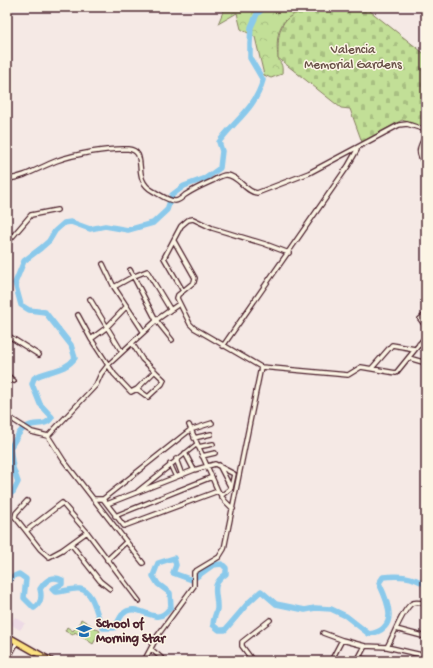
<svg xmlns="http://www.w3.org/2000/svg" width="433" height="668" viewBox="0 0 433 668" font-family="'Gochi Hand',sans-serif">
<style>
.built{fill:#eddae5}
.forest{fill:url(#forest-crowns);stroke:#867f61}
.cemetery{fill:url(#cemetery-stones);stroke:#867f61}
.park{fill:#c2df97;stroke:#867f61}
.lines{fill:none;stroke-linecap:round;stroke-linejoin:round}
.river{stroke:#8ac9eb;stroke-width:5.5}
.minor-casing{stroke:#4a1f2b;stroke-width:6}
.highway-casing{stroke:#4a1f2b;stroke-width:8}
.minor{stroke:#fcf5e5;stroke-width:3.5}
.highway{stroke:#fbe180;stroke-width:5}
.labels{text-anchor:middle;dominant-baseline:central;stroke-width:3;stroke-linejoin:round;paint-order:stroke}
.park-label{font-size:13px;fill:#684f46;stroke:#fcf5e5}
.poi-label{font-size:13px;font-weight:bold;fill:#4a1f2b;stroke:#fcf5e5;text-anchor:start}
</style>
<defs>
<pattern id="forest-crowns" width="20" height="18" patternUnits="userSpaceOnUse"><rect width="20" height="18" fill="#c2df97"/><path d="M2 6a3 3 0 1 1 6 0M12 15a3 3 0 1 1 6 0" fill="none" stroke="#a8bf82"/></pattern>
<pattern id="cemetery-stones" width="16" height="16" patternUnits="userSpaceOnUse"><rect width="16" height="16" fill="#c2df97"/><path d="M2 7V4a2 2 0 0 1 4 0v3zM10 15v-3a2 2 0 0 1 4 0v3z" fill="#a8bf82"/></pattern>
</defs>
<rect width="100%" height="100%" fill="#f5e9e5"/>
<filter id="ink" filterUnits="userSpaceOnUse"><feTurbulence type="fractalNoise" baseFrequency=".025" numOctaves="2"/><feDisplacementMap in="SourceGraphic" scale="8" xChannelSelector="R" yChannelSelector="G"/><feConvolveMatrix kernelMatrix="1 2 1 2 8 2 1 2 1" color-interpolation-filters="sRGB"/></filter>
<g filter="url(#ink)">
<!-- built -->
<path class="built" d="M15,617L25,623L20,630L10,624Z"/>
<!-- forest -->
<path class="forest" d="M225,7H320C311,12 299,12 290,17C277,24 276,43 278,57C280,65 283,62 282,74L271,78L264,75L255,37L241,29L237,13L218,24Z"/>
<!-- cemetery -->
<path class="cemetery" d="M320,7H365L426,55V128L402,120L362,142L350,109L341,108L278,58C278,40 277,19 298,13C306,11 314,11 320,7Z"/>
<!-- park -->
<path class="park" d="M81,619L100,631L93,644L75,632L73,635L65,631L67,627L73,631L76,627L78,628Z"/>
<g class="lines">
<!-- river -->
<path class="river" d="M7,496L13,492L18,482L13,468L10,448C15,441 19,429 28,426C37,422 46,427 52,417L40,404L32,384L34,378C47,370 65,372 75,358L71,345L45,312L29,310L21,305L15,283L24,261L41,248L49,241L55,231L64,223L71,222L90,229L105,226L128,230L153,223L167,210L172,195L184,186L206,178L220,168L222,151L219,142C235,120 255,109 263,80L250,58V44L251,27L257,14L265,7
M7,582L12,577L19,574L26,579L24,598L34,608C41,604 42,596 40,589C46,580 52,575 62,580V584L52,589L55,592C63,592 71,588 80,589C95,591 96,617 103,628H114C117,624 119,619 122,615C135,600 152,623 164,614C166,613 169,609 171,607L170,593L158,584L153,576L158,563L174,558L176,565L173,573L192,580L213,565L222,564L226,568V574C209,586 218,593 217,609C216,615 213,618 213,625L219,630H225L249,602L261,591L276,604L305,610L315,608L331,609L346,616L369,634C400,629 388,602 379,583L383,577C399,575 412,576 426,585"/>
<defs>
<path id="minor" d="M426,136C418,148 417,153 426,166
M7,179C24,178 40,167 56,161C75,154 108,148 128,149C150,151 130,179 153,191C159,194 168,201 175,201C179,201 182,198 185,195C194,189 203,185 212,181C216,179 221,175 226,175C238,175 245,192 257,193L309,173L399,125L407,124L426,130
M174,241L195,278L194,282L183,291
M7,243L31,215L57,210
M289,253L265,244L212,228L193,219L188,220L181,226L164,258L183,291L178,295L177,298L190,324L194,328L261,367L348,375L361,367L396,373L426,336
M103,264L114,287L143,331
M130,270L156,320L172,340
M114,287L132,277L147,271L170,309
M90,299L122,352
M127,306L106,328L91,339L114,374L131,392L137,389L148,397L162,384L164,380L142,359L132,343
M426,314L420,319L426,327
M78,315L91,339
M7,335L39,355
M419,344L426,346
M223,346L348,166L357,150
M409,358L426,363
M372,368L392,345L415,349
M7,375L14,381
M137,389L155,371
M7,416L32,432L48,436L64,461L143,563
M189,425L218,491L225,501L233,509
M48,436L96,385L101,374L108,365L159,318L179,304
M194,438L211,434
M198,447L213,444
M185,453L194,470
M202,456L215,453
M176,459L182,475
M170,464L176,477
M219,465L231,488
M138,491L197,444
M93,499H103L190,430L212,423
M103,499L124,526L218,491
M27,501L16,513L15,517L26,531L62,503L87,532L139,601
M107,504L194,470L215,464L234,474L231,488L221,496
M115,516L212,477
M26,531L40,549L49,557L62,550L87,532
M71,544L100,581L110,589
M107,560L126,542
M396,629L426,637
M323,633L342,640
M387,647L426,656
M151,649L165,661
M359,658L372,661
M7,660L17,642
M144,661L158,635L194,586V572L219,557L224,549L261,367
M253,661L242,646V642L270,620
M331,661L342,640L365,646
M357,661L365,646L387,647C393,637 404,606 413,603C417,602 422,603 426,604"/>
<path id="highway" d="M7,636L51,661"/>
</defs>
<!-- minor casing -->
<use href="#minor" class="minor-casing"/>
<!-- highway casing -->
<use href="#highway" class="highway-casing"/>
<!-- minor -->
<use href="#minor" class="minor"/>
<!-- highway -->
<use href="#highway" class="highway"/>
</g>
</g>
<!-- icons -->
<defs>
<symbol id="school-bare" viewBox="-9 -9 18 18"><path d="M0-5L7-2L0 1L-7-2ZM-4 1L0 2.5L4 1V4Q0 6-4 4Z" fill="#1f6fb2" stroke="#fcf5e5" stroke-width="2.5" paint-order="stroke"/></symbol>
</defs>
<g fill-rule="evenodd">
<use href="#school-bare" x="73" y="620" width="22" height="22"/>
</g>
<g class="labels">
<!-- park labels -->
<g class="park-label">
<text x="353" y="50">Valencia<tspan x="353" dy="15">Memorial Gardens</tspan></text>
</g>
<!-- poi labels -->
<g class="poi-label">
<text x="96" y="624">School of<tspan x="96" dy="15">Morning Star</tspan></text>
</g>
</g>
<!-- margin -->
<rect width="433" height="668" fill="none" stroke="#fcf5e5" stroke-width="24"/>
<rect x="12" y="12" width="409" height="644" fill="none" stroke="#4a1f2b" stroke-width="1.5" filter="url(#ink)"/>
</svg>
